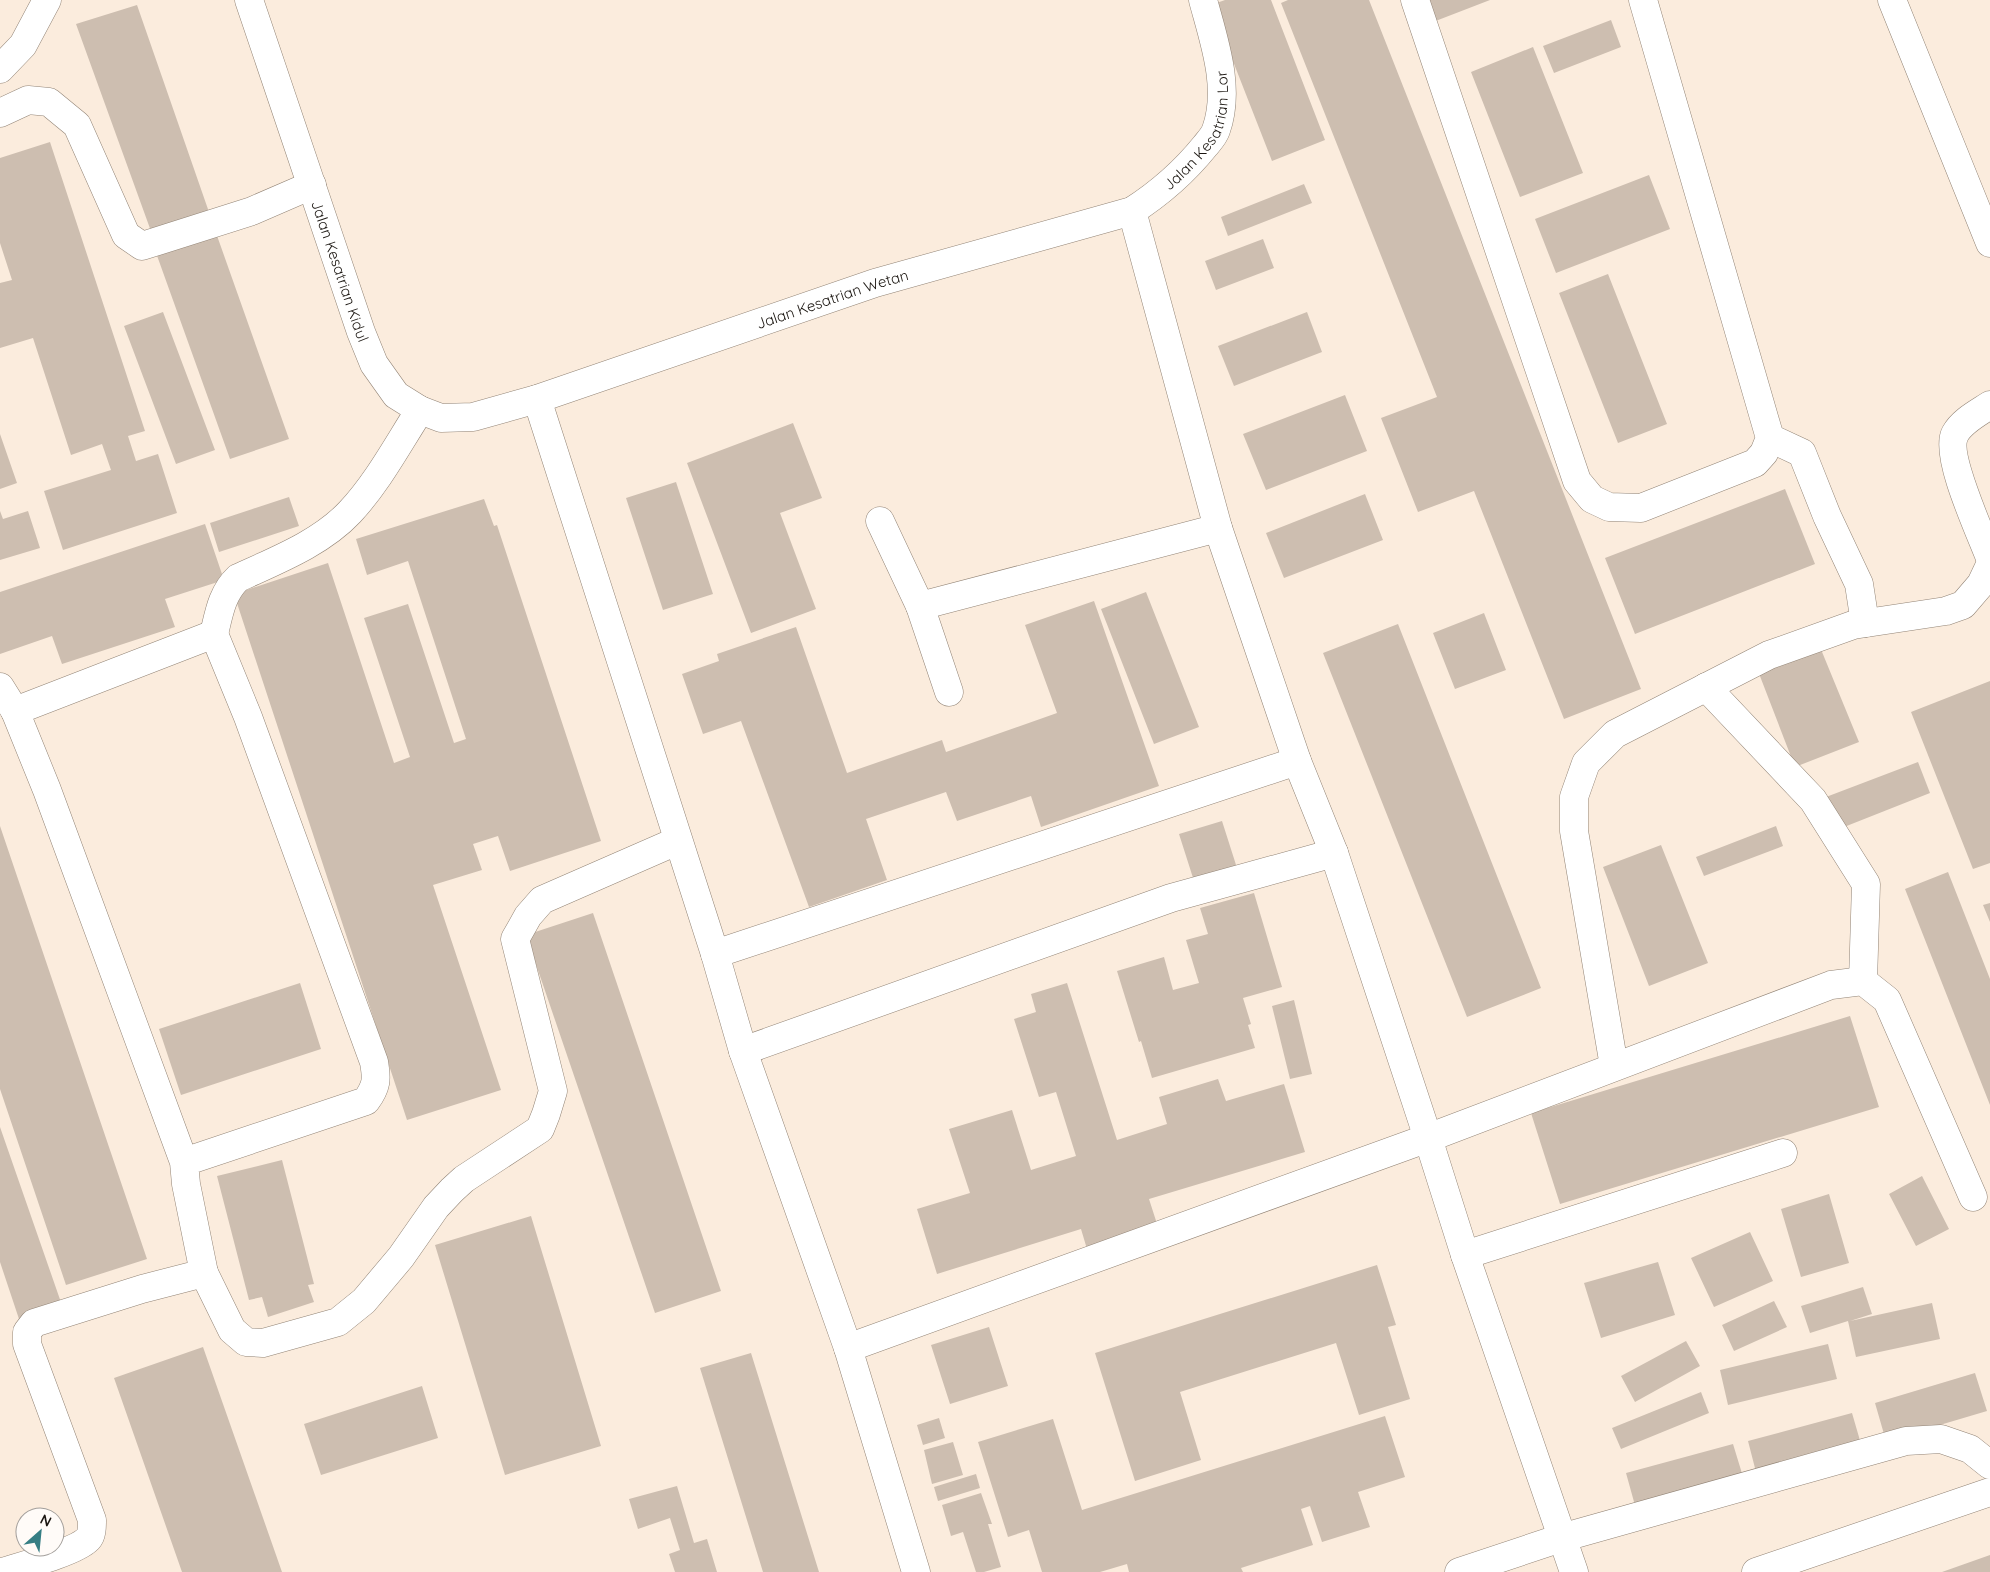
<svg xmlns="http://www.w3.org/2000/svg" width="1990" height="1572" viewBox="0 0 1990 1572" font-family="Quicksand,sans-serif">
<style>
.building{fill:#cdbeb0}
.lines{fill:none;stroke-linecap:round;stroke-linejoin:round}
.minor-casing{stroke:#928476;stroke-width:29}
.minor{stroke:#fff;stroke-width:28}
.labels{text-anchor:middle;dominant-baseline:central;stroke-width:4;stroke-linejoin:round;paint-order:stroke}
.street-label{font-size:15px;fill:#1a1510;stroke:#fffbf8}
</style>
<rect width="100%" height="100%" fill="#fbecdd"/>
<!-- building -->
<path class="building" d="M1225,0H1271L1325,140L1272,161L1211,5Z
M1288,0H1369L1641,689L1564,719L1474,491L1418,512L1381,418L1437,397L1281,3Z
M1424,0H1490L1433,22Z
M137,5L210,215L152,234L76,24Z
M1611,20L1621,47L1554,73L1543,46Z
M1533,47L1583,173L1520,197L1471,72Z
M50,142L145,431L128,436L136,461L158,454L177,513L63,550L44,491L111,470L102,444L71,455L33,338L0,348V283L12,280L0,243V158Z
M1649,175L1670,229L1556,273L1535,219Z
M1304,184L1312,203L1228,236L1221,217Z
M215,230L289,439L230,459L155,250Z
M1263,239L1274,268L1216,290L1205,261Z
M1608,274L1667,424L1618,443L1559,293Z
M163,312L215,450L176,464L124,326Z
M1307,312L1322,352L1234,386L1218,346Z
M1345,395L1367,451L1266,490L1243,434Z
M793,423L822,498L780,513L816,609L751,633L687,463Z
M0,434L17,483L0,489Z
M676,482L713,594L663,610L626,498Z
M1785,489L1815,564L1635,634L1605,558Z
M1365,494L1383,540L1284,578L1266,533Z
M289,497L299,526L219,552L210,523Z
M484,499L494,526L497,525L601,841L510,871L498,836L473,844L482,870L433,885L501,1090L407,1120L234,594L328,563L394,763L410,757L364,618L408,604L454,743L466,739L408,561L367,575L356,539Z
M0,511L3,519L28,511L40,548L0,560Z
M205,524L224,580L165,599L175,627L62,664L52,636L0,654V592Z
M1146,592L1199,727L1154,744L1101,609Z
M1094,601L1159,786L1041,827L1031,796L957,821L946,792L866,819L887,880L809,907L741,721L703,734L682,674L719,661L717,654L796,627L847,773L942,740L946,752L1057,713L1025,625Z
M1484,613L1506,670L1455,689L1433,633Z
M1398,624L1541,988L1467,1017L1323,653Z
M1820,647L1859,742L1795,767L1758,671Z
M1990,681V863L1973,869L1911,712Z
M1918,762L1930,793L1839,829L1826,797Z
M1222,821L1237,868L1194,881L1179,834Z
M0,826L147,1259L66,1285L0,1089Z
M1776,826L1783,846L1704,876L1696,857Z
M1661,845L1708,963L1649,986L1603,867Z
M1948,872L1990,979V1105L1905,889Z
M1254,893L1282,987L1243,998L1251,1024L1248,1025L1255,1048L1152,1078L1141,1041L1139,1042L1117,971L1164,957L1173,990L1199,983L1186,940L1208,934L1200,908Z
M1990,903V922L1983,905Z
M593,913L721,1291L655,1313L526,935Z
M300,983L321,1049L181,1095L159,1029Z
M1067,983L1117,1140L1167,1124L1159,1097L1218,1079L1226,1101L1284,1084L1305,1152L1149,1199L1158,1227L1087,1249L1081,1229L937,1274L917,1209L970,1193L949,1129L1012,1110L1031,1170L1076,1156L1056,1092L1039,1097L1014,1019L1036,1012L1031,994Z
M1294,1000L1312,1074L1290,1079L1272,1006Z
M1850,1016L1879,1107L1560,1204L1531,1113Z
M0,1127L64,1311L21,1325L0,1262Z
M282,1160L314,1284L308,1285L314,1302L268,1317L262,1297L249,1300L217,1176Z
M1922,1176L1949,1229L1916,1246L1889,1194Z
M1829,1194L1849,1263L1801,1277L1781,1209Z
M531,1216L601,1446L505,1475L435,1245Z
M1750,1232L1773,1281L1714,1307L1691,1258Z
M1658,1262L1675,1315L1601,1338L1584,1283Z
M1377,1265L1396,1325L1388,1327L1410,1399L1359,1415L1336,1343L1180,1392L1201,1460L1135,1481L1095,1353Z
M1863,1287L1872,1314L1850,1321L1932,1303L1940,1339L1856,1357L1848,1321L1810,1333L1801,1306Z
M1774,1301L1787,1327L1734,1351L1722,1325Z
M989,1327L1008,1386L950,1404L931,1345Z
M1686,1341L1700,1366L1635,1402L1621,1376Z
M1828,1344L1837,1379L1728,1405L1720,1370Z
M203,1347L282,1572H182L114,1378Z
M751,1353L819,1572H763L700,1368Z
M1975,1373L1987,1411L1886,1441L1875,1403Z
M422,1386L438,1438L321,1475L304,1424Z
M1701,1392L1709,1413L1621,1449L1612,1428Z
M1852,1413L1861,1444L1756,1472L1748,1441Z
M1385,1416L1405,1477L1358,1492L1370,1527L1322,1542L1310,1506L1301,1509L1313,1545L1241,1568L1243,1572H1129L1127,1564L1100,1572H1042L1029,1530L1008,1537L978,1442L1053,1419L1082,1510Z
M939,1418L945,1438L923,1445L917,1425Z
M953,1442L963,1475L932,1484L924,1450Z
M1733,1444L1744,1480L1636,1509L1626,1473Z
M976,1474L980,1488L938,1501L934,1487Z
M677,1486L694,1543L707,1539L717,1572H675L669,1554L680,1550L670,1518L638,1529L629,1499Z
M981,1493L992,1524H988L1001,1567L984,1572H976L963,1532L951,1536L942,1505Z
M1990,1555V1572H1942Z"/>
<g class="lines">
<defs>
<g id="minor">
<path id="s1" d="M249,0L361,332L374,364L396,395L420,410L441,418L473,417L537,399L875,283L1132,211C1160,193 1184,172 1205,146C1209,141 1214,136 1216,130C1231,88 1214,41 1203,0"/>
<path d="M1415,0L1577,481L1592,499L1609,507L1641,508L1755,463L1764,453L1770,438L1643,0"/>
<path d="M1892,0L1990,243"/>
<path d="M0,69L23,45L47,0"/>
<path d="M0,113L28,100L49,102L77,125L126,235L142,246L252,211L312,185"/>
<path d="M1132,211L1218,528L1297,761L1334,853L1428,1138L1465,1255L1574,1572"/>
<path d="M537,399L715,954L743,1051L848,1348L916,1572"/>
<path d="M1990,405C1978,413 1962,421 1955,434C1944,455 1981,534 1990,558"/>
<path d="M1770,438L1802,453L1827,516L1859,584L1865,623"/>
<path d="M880,521L920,606L1218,528"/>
<path d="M920,606L949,692"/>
<path d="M214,634C219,613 222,593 238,578C277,560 321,543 350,512C378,482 398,444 420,410"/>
<path d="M0,687L15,711"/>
<path d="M1706,687L1813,800L1866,884L1863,981"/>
<path d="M715,954L1297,761"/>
<path d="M743,1051L1171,898L1334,853"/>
<path d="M1614,1066L1574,831V797L1586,763L1615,734L1769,655L1853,625L1946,611L1963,605L1981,584L1990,565"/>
<path d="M184,1162L366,1101C377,1086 377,1079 374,1062L248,717L214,634L15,711L47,790L184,1162L186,1184L204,1273"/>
<path d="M1465,1255L1783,1153"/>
<path d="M848,1348L1428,1138L1831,985L1863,981L1887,1000L1973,1197"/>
<path d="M2,1572C21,1566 76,1552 88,1539C92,1535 92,1527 92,1520L27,1344V1332L34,1323L142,1289L204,1273L232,1330L246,1342L263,1343L338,1322L364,1301L401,1257L436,1207L452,1190L464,1179L540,1129L546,1114L553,1091L515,939L528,916L542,900L677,841"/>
<path d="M1459,1572L1561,1538L1906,1441L1941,1439L1970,1449L1990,1465"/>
<path d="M1756,1572L1990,1492"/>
</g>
</defs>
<!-- minor casing -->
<use href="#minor" class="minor-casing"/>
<!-- minor -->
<use href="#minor" class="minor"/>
</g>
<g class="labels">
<!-- street labels -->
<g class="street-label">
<text stroke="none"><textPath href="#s1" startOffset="1306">Jalan Kesatrian Lor</textPath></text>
<text stroke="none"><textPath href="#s1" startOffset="286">Jalan Kesatrian Kidul</textPath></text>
<text stroke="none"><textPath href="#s1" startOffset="884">Jalan Kesatrian Wetan</textPath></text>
</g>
</g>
<!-- north arrow -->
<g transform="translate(40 1532) rotate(27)"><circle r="24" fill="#fffbf8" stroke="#a39f9b"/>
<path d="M0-4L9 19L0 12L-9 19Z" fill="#367e84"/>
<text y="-8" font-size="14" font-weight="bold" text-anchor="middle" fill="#1a1510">N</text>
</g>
</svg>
